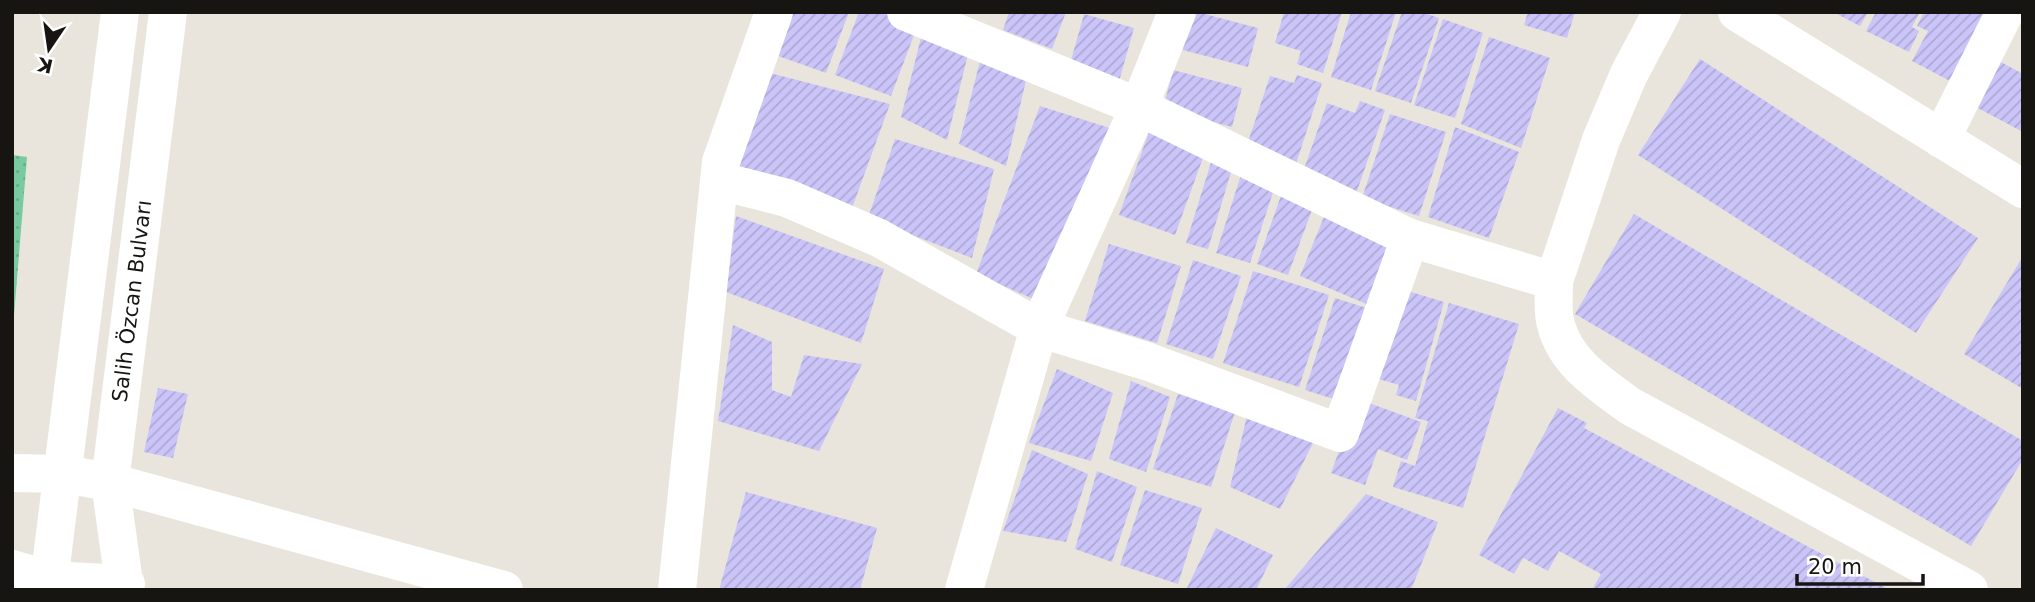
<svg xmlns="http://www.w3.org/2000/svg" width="2035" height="602" viewBox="0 0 2035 602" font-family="'DejaVu Sans',sans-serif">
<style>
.grass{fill:url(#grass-dots)}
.building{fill:url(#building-hatch)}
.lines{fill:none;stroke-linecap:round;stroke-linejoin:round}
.minor{stroke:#fff;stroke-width:38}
.secondary{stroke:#fff;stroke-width:38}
.labels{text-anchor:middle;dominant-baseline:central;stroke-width:5;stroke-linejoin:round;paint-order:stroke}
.street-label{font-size:21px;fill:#161512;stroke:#fff}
</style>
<defs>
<pattern id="grass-dots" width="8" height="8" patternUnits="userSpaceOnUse" patternTransform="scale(1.75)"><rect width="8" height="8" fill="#7aca9f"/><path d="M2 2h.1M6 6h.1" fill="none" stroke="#69ad88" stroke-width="1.8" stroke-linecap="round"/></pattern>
<pattern id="building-hatch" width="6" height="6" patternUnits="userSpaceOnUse" patternTransform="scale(1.75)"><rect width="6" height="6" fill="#cbc4f9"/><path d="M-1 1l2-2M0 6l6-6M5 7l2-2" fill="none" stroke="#aea8d4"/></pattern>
</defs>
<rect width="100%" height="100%" fill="#e9e5dc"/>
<!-- grass -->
<path class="grass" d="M12,155L27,157L12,340Z"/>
<!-- building -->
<path class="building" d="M785,12H849L826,73L770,53Z
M859,12H902L920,19L891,96L835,75Z
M1009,12H1066L1052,49L1003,30Z
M1189,12H1197L1258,28L1248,67L1179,49Z
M1284,12H1342L1323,73L1297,64L1301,51L1275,43Z
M1351,12H1396L1371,90L1331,77Z
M1402,12H1422L1439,18L1411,103L1375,91Z
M1528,12H1575L1567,38L1524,25Z
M1833,12H1868L1860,26Z
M1876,12H1920L1912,27L1919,31L1909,52L1866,31Z
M1924,12H1985L1950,81L1912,61L1928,31L1917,26Z
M1084,14L1134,28L1118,85L1068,71Z
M1443,19L1483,33L1455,118L1414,105Z
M924,26L969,50L947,140L901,117Z
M1489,37L1550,58L1521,148L1461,124Z
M982,53L1027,76L1006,166L959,144Z
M1700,59L1978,238L1916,333L1638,155Z
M1999,61L2023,74V132L1974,106Z
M1173,70L1242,88L1232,127L1163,109Z
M762,71L890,104L852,208L735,173Z
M1297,75L1322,83L1296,164L1246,148L1270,76L1294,83Z
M1360,101L1385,110L1356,194L1302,175L1327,103L1355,113Z
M1040,106L1116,130L1047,305L976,274Z
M1390,114L1446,132L1419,216L1362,198Z
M1455,127L1519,152L1489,238L1428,217Z
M1149,132L1205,152L1175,235L1119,215Z
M895,139L994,169L972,258L868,218Z
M1213,156L1234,162L1208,249L1186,243Z
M1241,175L1275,186L1250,263L1216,253Z
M1284,187L1316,199L1288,275L1257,264Z
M1326,212L1395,241L1369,305L1300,276Z
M1634,214L2023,441V459L1971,546L1575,314Z
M736,216L884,269L861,343L726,292Z
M1109,244L1181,266L1157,343L1085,321Z
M2023,256V389L1964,354Z
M1193,260L1241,276L1213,359L1166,344Z
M1253,271L1329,295L1299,387L1223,363Z
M1398,288L1444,302L1416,401L1396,395L1399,385L1372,377Z
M1335,298L1373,310L1343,402L1305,390Z
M1449,303L1519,324L1463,508L1393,487L1401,461L1415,466L1428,421L1415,418Z
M733,325L772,342V390L791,397L804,355L862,364L819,451L718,421Z
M1057,369L1113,393L1091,461L1029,443Z
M1131,381L1170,397L1146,472L1109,459Z
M158,388L188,394L173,458L144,452Z
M1178,394L1235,412L1211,487L1153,469Z
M1358,399L1421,422L1407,460L1378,449L1365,485L1331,473Z
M1558,408L1587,423L1584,428L1890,590H1592L1601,574L1559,551L1548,571L1523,558L1514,574L1479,555Z
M1247,416L1314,441L1280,509L1230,487Z
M1032,450L1088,474L1066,542L1003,531Z
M1097,471L1137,487L1112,562L1075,549Z
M1145,490L1202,508L1178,584L1120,565Z
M746,492L877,528L860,590H719Z
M1366,494L1438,522L1411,590H1284Z
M1216,528L1273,555L1256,590H1186Z"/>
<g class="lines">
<!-- minor -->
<path class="minor" d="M906,12L1139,107L1410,238
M1737,12L2023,189
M1941,139L2005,12
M720,181L787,198L879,238L1039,328L1149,362L1340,433L1410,238L1554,281L1601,140L1629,74L1662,12
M1554,281C1554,295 1552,312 1556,325C1566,363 1600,384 1630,406L1969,590
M12,473L63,474L110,482L504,590
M12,569L50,580L126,584
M677,590L721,162L774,12
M964,590L1039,328L1139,107L1177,12"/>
<!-- secondary -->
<path class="secondary" d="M48,590L120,12
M125,590L110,482L168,12"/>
</g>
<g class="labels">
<!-- street labels -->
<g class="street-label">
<text transform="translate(132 301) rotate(-83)">Salih Özcan Bulvarı</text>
</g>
</g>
<!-- border -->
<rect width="2035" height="602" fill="none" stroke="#161512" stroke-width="28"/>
<!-- north arrow -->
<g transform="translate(49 49) rotate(193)" stroke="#ffffff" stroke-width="5" paint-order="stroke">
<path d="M0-5L12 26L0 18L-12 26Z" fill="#161512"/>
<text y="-10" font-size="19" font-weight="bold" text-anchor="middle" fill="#161512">K</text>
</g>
<!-- scale -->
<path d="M1797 574v10h126v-10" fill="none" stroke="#161512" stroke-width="3.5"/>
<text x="1808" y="574" font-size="21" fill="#161512" stroke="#ffffff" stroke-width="5" paint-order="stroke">20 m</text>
</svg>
